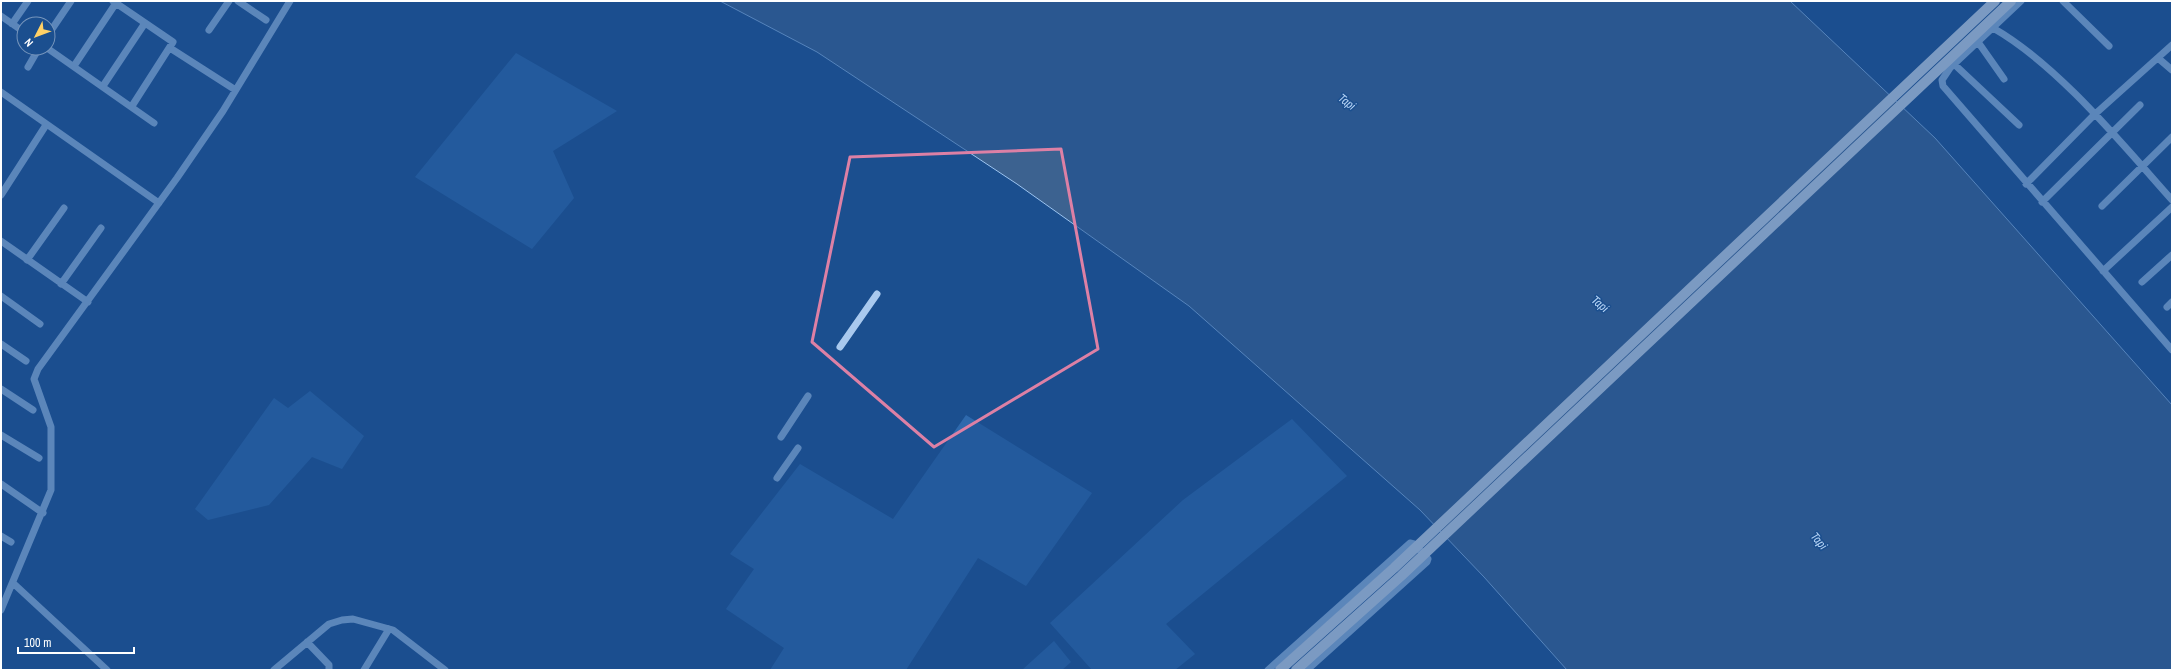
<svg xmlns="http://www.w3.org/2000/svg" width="2173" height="671" viewBox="0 0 2173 671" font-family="'Archivo Narrow',sans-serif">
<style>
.green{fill:#2e69ad}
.water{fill:#3c6290;stroke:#9cc4f0}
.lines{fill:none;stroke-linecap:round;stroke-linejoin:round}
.minor{stroke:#a9c9ee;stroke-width:7}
.major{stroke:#f0f6ff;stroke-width:10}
.marked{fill:none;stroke:#dd80a5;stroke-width:3;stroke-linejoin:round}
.labels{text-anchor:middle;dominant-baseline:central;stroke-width:3;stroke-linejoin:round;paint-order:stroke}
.water-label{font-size:12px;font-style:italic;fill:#b5d3f5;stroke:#1b4f8f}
</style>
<rect width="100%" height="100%" fill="#1b4f8f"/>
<!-- green -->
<path class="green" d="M516,53L617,111L553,151L574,198L532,249L415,177Z
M310,391L364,436L342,469L312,457L269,505L208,520L195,509L274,398L288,408Z
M966,415L1092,493L1026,586L978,558L906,670H770L784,648L726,609L754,569L730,554L800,464L893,519Z
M1292,419L1347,476L1166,624L1195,654L1175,670H1092L1050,623L1183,500Z
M1054,641L1071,662L1062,670H1022Z"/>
<!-- water -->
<path class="water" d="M720,1H1790L1935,138L2172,405V670H1567L1484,577L1420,510L1189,306L1017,184L817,52Z"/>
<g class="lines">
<!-- minor -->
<path class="minor" d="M113,1L173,42L132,106
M238,1L266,20
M2021,1L1950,68L1942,80L1943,86L2172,350
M2063,1L2109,46
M1,16L24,32
M12,24L28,1
M1993,28C2058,65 2122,144 2172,200
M209,30L229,1
M48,35L71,1
M1978,42L2004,79
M47,48L154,123
M170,48L234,89
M2158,58L2172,70
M1954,64L2019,125
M74,66L116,3
M28,67L39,48
M103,86L145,23
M1,92L159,203
M2026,184L2094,115L2172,45
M1,195L46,125
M2042,202L2140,105
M2102,206L2172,137
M1,241L88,302
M27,260L64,208
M2103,271L2172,207
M2142,282L2172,255
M61,284L101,228
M1,296L40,324
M2167,307L2172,302
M1,344L26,361
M840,347L877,294
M1,389L33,410
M1,435L39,458
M781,437L808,396
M777,478L798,448
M1,484L43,513
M1,536L11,542
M13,583L107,670
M1,610L51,490V427L34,379L38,369L177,178L223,111L290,1
M307,642L329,665V670
M274,670L329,624L342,620L353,619L393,630L445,670
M364,670L389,629
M1268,670L1410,543L1414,544L1428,559L1427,562L1307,670"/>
<!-- major -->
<path class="major" d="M1280,670L1394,568L1995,1
M1296,670L1401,576L2011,1"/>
</g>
<!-- marked area -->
<path d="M0 0H2173V671H0ZM1061,149L1098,349L934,447L812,342L850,157Z" fill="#1b4f8f" fill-opacity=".55" fill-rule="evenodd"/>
<path class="marked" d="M1061,149L1098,349L934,447L812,342L850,157Z"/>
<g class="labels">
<!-- water labels -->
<g class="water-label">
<text transform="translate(1347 102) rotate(38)">Tapi</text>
<text transform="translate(1600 304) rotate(40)">Tapi</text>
<text transform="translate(1819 541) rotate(51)">Tapi</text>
</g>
</g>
<!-- border -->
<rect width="2173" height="671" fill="none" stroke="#ffffff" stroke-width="4"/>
<!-- north arrow -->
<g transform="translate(36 36) rotate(228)"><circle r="19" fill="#1b4f8f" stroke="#7695bc"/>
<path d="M0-3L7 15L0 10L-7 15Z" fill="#ffd166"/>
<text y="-6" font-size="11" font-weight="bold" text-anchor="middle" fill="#ffffff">N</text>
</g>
<!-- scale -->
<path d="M18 647v6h116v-6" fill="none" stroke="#ffffff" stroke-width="2"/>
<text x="24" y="647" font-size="12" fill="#ffffff" stroke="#1b4f8f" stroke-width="3" paint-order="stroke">100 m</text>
</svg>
